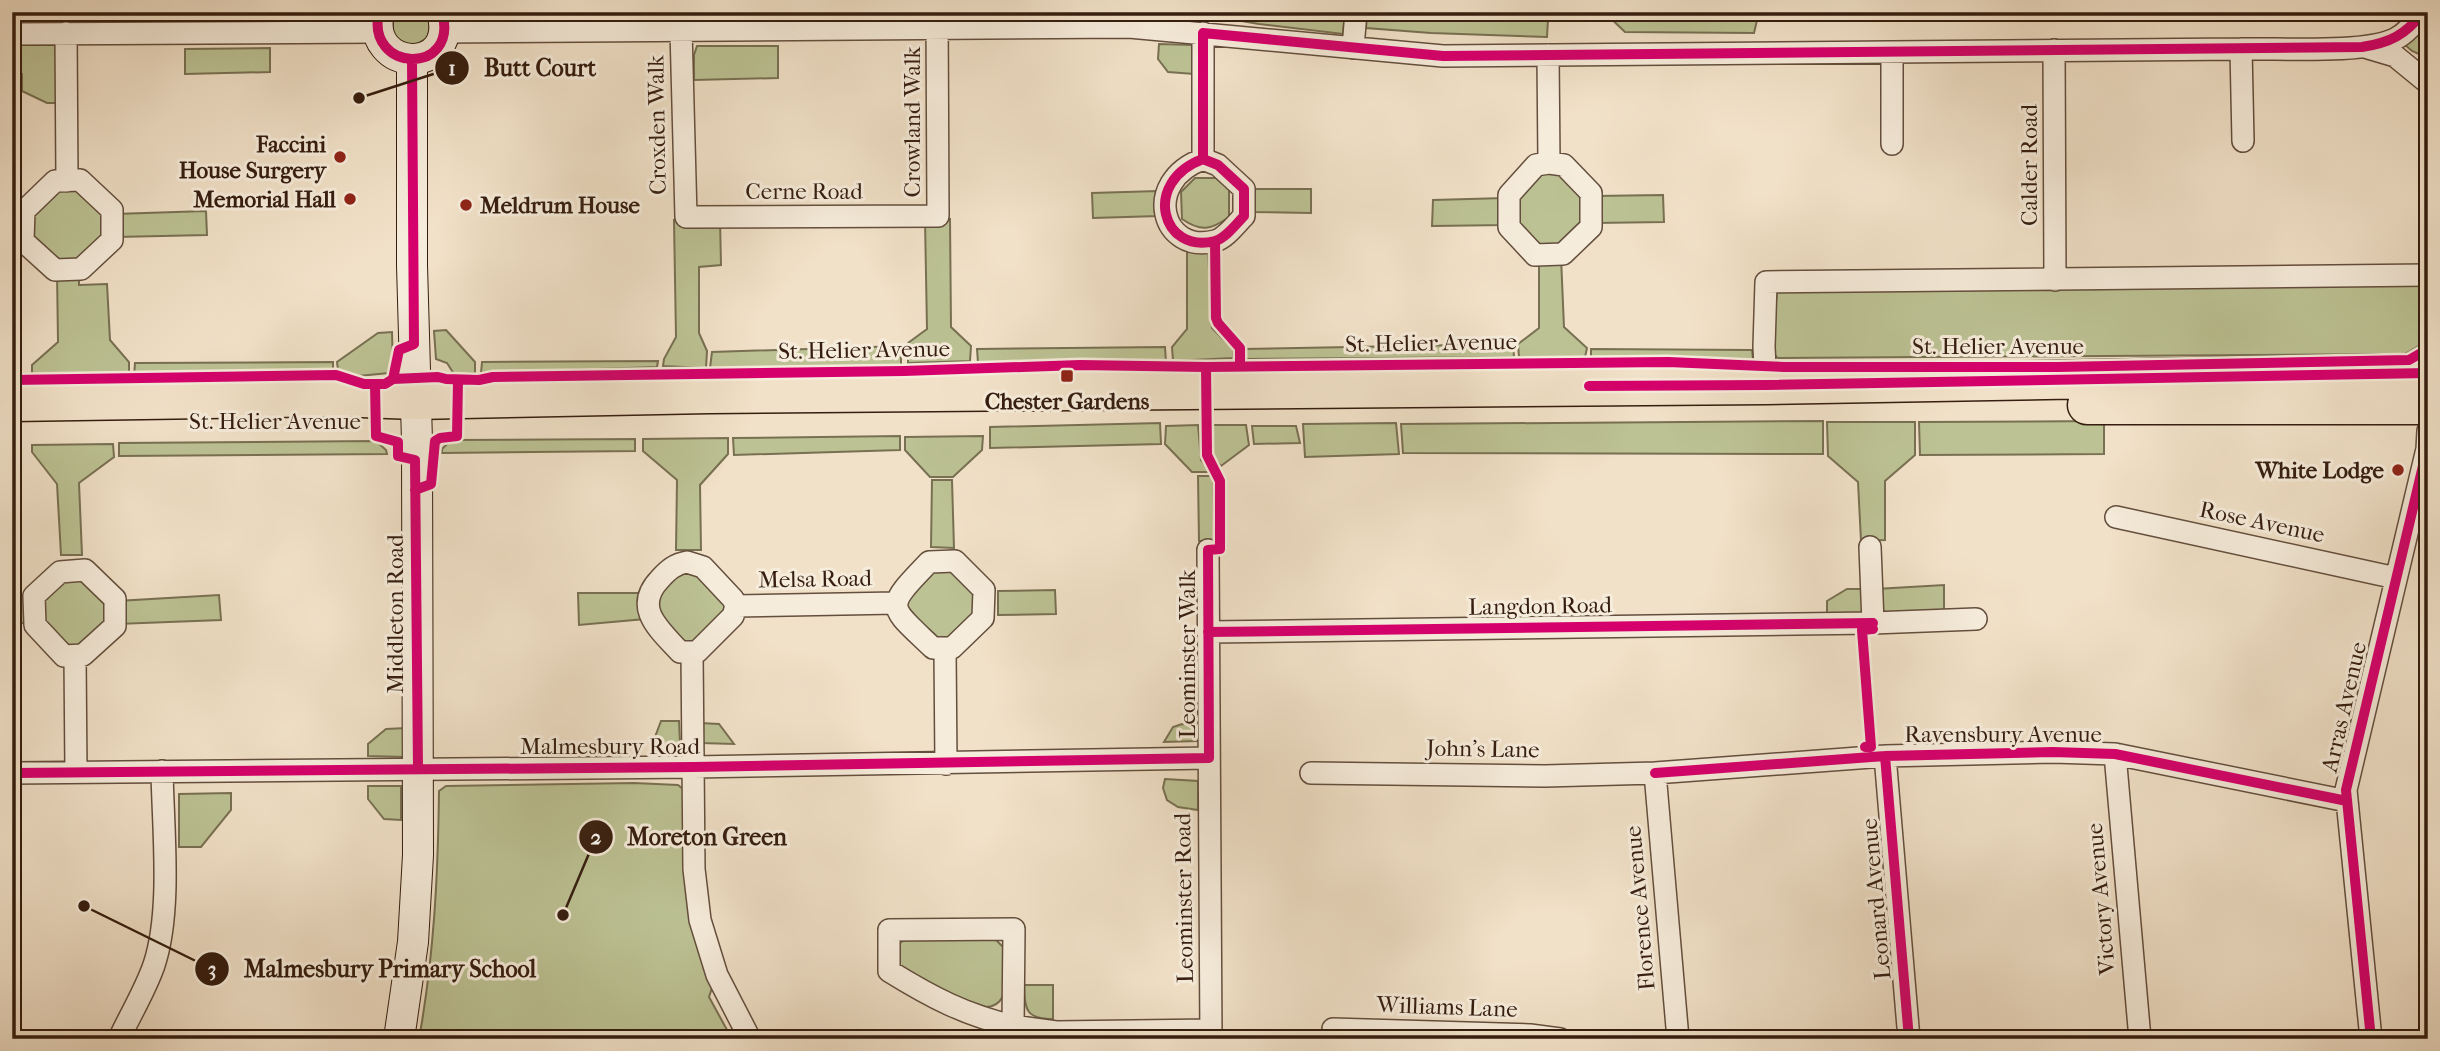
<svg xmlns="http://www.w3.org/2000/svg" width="2440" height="1051" viewBox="0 0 2440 1051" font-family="'IM FELL French Canon',serif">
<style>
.green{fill:#bcc294;stroke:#787052;stroke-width:2}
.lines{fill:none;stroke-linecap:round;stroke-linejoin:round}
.street-casing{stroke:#644e3d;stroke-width:24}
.secondary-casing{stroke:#351d0f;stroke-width:32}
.highway-casing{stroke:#351d0f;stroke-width:41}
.street{stroke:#f6ecdb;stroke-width:21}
.secondary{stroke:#f6ecdb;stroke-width:30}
.highway{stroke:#f1e1c8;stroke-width:38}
.cycleway-casing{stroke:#f6ecdb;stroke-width:15}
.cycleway{stroke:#d6006c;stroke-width:10}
.poi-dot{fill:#8f2418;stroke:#f6ecdb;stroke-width:2.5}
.labels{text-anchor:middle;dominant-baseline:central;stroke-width:6;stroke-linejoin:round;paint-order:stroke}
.street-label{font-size:23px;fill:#351d0f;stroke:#f6ecdb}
.poi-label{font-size:23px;font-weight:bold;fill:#351d0f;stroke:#f6ecdb;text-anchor:end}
.leader{fill:none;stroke:#351d0f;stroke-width:2.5}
.callout-dot{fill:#351d0f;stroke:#f6ecdb;stroke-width:2.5}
.mark-label{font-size:21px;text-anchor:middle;font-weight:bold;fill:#fff}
.callout-label{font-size:24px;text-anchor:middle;font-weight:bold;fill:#351d0f;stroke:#f6ecdb;stroke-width:6;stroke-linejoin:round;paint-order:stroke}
</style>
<rect width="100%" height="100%" fill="#f1e1c8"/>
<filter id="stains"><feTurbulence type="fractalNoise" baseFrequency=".00286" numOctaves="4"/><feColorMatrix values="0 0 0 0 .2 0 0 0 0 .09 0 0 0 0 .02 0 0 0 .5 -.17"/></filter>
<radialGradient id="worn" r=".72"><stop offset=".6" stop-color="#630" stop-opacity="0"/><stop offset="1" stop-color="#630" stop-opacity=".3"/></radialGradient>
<!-- green -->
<path class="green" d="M290,12H370L368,29H288Z
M393,12H428L431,17L428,37C414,48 408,45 393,38Z
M449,12H532L533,30H451Z
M1189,12H1345L1343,34L1259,24Z
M1367,12H1404V18L1415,19H1548L1547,37L1431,33L1366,28Z
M1604,12H1759L1754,33L1625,32Z
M2428,24V58L2412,51L2404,44Z
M66,37L64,103H47L22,91V74H12V39Z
M1159,44L1193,45L1194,74L1168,72L1158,59Z
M697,46H778V78L694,80V55Z
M270,48V72L185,74V49Z
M1539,169H1562L1586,195V226L1562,249H1536L1513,225V196Z
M1195,178H1216L1229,189V217C1211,230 1201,232 1182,219L1181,192Z
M56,184H79L108,212L109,239L80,266L57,270L28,239L27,213Z
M1251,189H1311V213L1251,212Z
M1158,191L1159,216L1093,218L1092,193Z
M1663,195L1664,222L1595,223V196Z
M1505,198L1506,225L1432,226L1433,200Z
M206,211L207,235L116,237L115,214Z
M950,219L951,327L971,346L970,361L908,363V343L927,329L925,220Z
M674,220H720L721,265L699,267V333L707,351L706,368L663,366L664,359L676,337Z
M1187,252H1208L1212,328L1233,349V358L1173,361L1172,347L1187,329Z
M1561,257L1564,327L1587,348L1585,357H1519L1518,344L1539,328V258Z
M57,272H79V285L107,284L110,340L129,362V377L32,376V365L58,342Z
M2423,282L2422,344L2405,354L1778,358L1772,353L1770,345L1777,293L1784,287Z
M446,330L475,362V373L454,374L447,363L436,359L434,331Z
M392,332L393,367L389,373L358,376L338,370L337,362L378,333Z
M1513,344L1514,357L1243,359L1244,349Z
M901,346V369L710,368L712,352Z
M1165,347L1166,362L1101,361L978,363L977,349Z
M1591,349L1752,350L1753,359L1591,358Z
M658,361L657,367L481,373L482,362Z
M333,362V373L134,377L135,363Z
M1823,421V454L1403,453L1401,424Z
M2104,421V454L1920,455L1919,422Z
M1827,422H1915V455L1885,481V540L1861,541L1858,482L1828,456Z
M1160,423L1161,444L990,448V427Z
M1396,423L1399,454L1305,457L1303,424Z
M1198,425L1201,460L1213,472H1192L1165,444L1166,426Z
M1210,425H1246L1249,445L1221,466L1212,456Z
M1252,426H1296L1300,443L1254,444Z
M900,436V450L734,455L733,438Z
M983,436L982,450L953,477H930L905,450V437Z
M728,438V454L700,485L701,550H676L677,480L643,451V439Z
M635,439V451L442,453V449L451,440Z
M376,441L386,450L387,454L119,456V443Z
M113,444L114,457L79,483L82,555H61L57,484L32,452V445Z
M1198,476H1213L1214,541H1199Z
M932,480H952L954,548L931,547Z
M935,569L955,571L973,588L974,616L943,644L903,611V596Z
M693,571L729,608L699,643L682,645L654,603L670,578Z
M84,574L112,601L111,626L66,653L37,624V597L61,575Z
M1944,585V617L1876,620V589Z
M1847,589H1868L1869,620H1827V601Z
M1055,590L1056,614L998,615V591Z
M578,593H643L645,619L579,625Z
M219,595L221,620L117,624V601Z
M12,598H31L32,623H12Z
M661,721H679L680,744L652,745Z
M700,723L719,724L734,744L700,743Z
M1182,724L1197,725L1198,741L1164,742L1173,727Z
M406,728L405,757L368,756V744L386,729Z
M1165,779L1198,781V810L1178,807L1167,800L1163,788Z
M634,783L678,785L683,789L713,985L709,997L732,1039H419C434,956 438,875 439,791L446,786Z
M368,786H401V820L384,819L368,799Z
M231,793V810L201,847H179V794Z
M994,938L1003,947V996C999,1004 994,1007 986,1007L945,993L899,965L897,945L906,939Z
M1024,985H1053V1019C1025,1019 1025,1009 1024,985Z"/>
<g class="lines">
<defs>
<path id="street" d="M681,30L686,217L938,216L937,12
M443,32L1129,27L1443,56L2241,49C2279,48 2364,54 2395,39C2407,33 2415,22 2423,12
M66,33L67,181
M1203,33V159
M12,34L378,32
M1353,48L1356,12
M2368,48L2395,56L2428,83
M2241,49L2243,141
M2054,50L2055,280
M1892,52V144
M1548,55L1549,163
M1203,159L1218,165L1244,189V216C1236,224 1226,238 1215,241C1162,255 1141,182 1203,159Z
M1549,163L1564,165L1591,193V227L1563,254L1535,255L1509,227V195L1536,165Z
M80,180L112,210V240L81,269L55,270L23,241L24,211L55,181Z
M1766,385L1764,347L1766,282L2428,275
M2116,517L2396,578
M1870,547L1873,623
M1208,550L1211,1039
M955,561L984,590L983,618L952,648H933C887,604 884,609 929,562Z
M687,562L703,567L733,599L736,606L733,616L697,652H680C660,630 632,608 660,579C668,570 675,564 687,562Z
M85,570L115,599V626L83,655L64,656L35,625L34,596L60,572Z
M736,606L896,603
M1208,632L1873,623L1976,619
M945,650L946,764
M692,653L694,869L700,920L717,975L750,1039
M75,656L76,772
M2115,754L2140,1039
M1885,756L1909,1039
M12,773L693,767L1209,758
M1311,773L1545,776L1655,773L1885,756L2053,752L2115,754L2347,801
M1655,773L1678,1039
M1014,929L1013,1026C965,1015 931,997 889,971V930Z
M1013,1026L1056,1032L1211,1030
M1333,1029L1530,1035L1560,1039
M119,1039C130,1015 145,991 154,965C172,911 163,829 162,771
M2371,1039L2346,790L2427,449L2428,431"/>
<path id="secondary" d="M379,12C365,73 460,76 442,12
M399,1039L413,942L418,855L417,441L412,265V60"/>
<path id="highway" d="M12,402L335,397L415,400L709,394L1766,385L2428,373
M2087,405H2428"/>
</defs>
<!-- street casing -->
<use href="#street" class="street-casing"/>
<!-- secondary casing -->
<use href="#secondary" class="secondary-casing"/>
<!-- highway casing -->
<use href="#highway" class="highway-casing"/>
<!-- street -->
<use href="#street" class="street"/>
<!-- secondary -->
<use href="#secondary" class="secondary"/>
<!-- highway -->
<use href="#highway" class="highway"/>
<defs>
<path id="cycleway" d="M379,12C365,73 460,76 442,12
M1203,159V33L1443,56L2362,47C2389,43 2406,35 2423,12
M1203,159L1218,165L1244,189V216C1236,224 1226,238 1215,241C1162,255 1141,182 1203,159Z
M1215,241L1216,318L1218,323L1240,348V366
M393,379L399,350L414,344L412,60
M12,380L336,375L364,384H385L393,379L438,377L446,379L479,380L493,377L904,371L1080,365L1206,367L1668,362L1784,367H2058L2409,360L2428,349
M375,384L376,436L398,442V456L415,460L418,768
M1589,386L1766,385L2428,373
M415,490L431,484L435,441L440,438L457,436L458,380
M1208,632L1873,623
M1865,747H1871L1862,630L1873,629
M1885,756L1909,1039
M12,773L693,767L1209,758L1208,550L1220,549V481L1207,455L1206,367
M1655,773L1885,756L2053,752L2115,754L2347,801
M2371,1039L2346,790L2427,449L2428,437"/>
</defs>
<!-- cycleway casing -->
<use href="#cycleway" class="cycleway-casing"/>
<!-- cycleway -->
<use href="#cycleway" class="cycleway"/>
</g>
<!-- markers -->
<g class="poi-dot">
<circle cx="340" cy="157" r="7"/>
<circle cx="350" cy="199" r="7"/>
<circle cx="466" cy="205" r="7"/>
<rect x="1060" y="369" width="14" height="14" rx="3.5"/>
<circle cx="2398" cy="470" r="7"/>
</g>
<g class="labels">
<!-- street labels -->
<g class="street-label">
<text transform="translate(912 122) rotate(-90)">Crowland Walk</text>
<text transform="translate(657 125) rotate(-91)">Croxden Walk</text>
<text transform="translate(2029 165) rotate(-90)">Calder Road</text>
<text x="804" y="191">Cerne Road</text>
<text transform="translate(1431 343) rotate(-1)">St. Helier Avenue</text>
<text x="1998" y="346">St. Helier Avenue</text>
<text transform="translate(864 350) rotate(-1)">St. Helier Avenue</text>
<text x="275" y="421">St. Helier Avenue</text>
<text transform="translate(2262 522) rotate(12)">Rose Avenue</text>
<text transform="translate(815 579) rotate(-1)">Melsa Road</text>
<text transform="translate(1540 606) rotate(-1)">Langdon Road</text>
<text transform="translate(395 614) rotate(-90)">Middleton Road</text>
<text transform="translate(1187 654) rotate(-90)">Leominster Walk</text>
<text transform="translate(2344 707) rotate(-77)">Arras Avenue</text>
<text x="2003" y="734">Ravensbury Avenue</text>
<text x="610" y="746">Malmesbury Road</text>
<text transform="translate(1483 749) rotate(1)">John's Lane</text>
<text transform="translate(1184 898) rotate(-91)">Leominster Road</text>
<text transform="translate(1876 899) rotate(-95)">Leonard Avenue</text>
<text transform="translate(2101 899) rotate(-95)">Victory Avenue</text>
<text transform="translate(1640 908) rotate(-95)">Florence Avenue</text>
<text transform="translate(1447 1007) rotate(2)">Williams Lane</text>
</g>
<!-- poi labels -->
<g class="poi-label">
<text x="326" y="144">Faccini<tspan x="326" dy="26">House Surgery</tspan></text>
<text x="336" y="199">Memorial Hall</text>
<text x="480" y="205" text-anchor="start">Meldrum House</text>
<text x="1067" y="401" text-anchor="middle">Chester Gardens</text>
<text x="2384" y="470">White Lodge</text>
</g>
</g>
<!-- callouts -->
<path class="leader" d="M359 98L452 68M563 915L596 837M84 906L212 969"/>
<g class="callout-dot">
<circle cx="359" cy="98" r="7"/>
<circle cx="563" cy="915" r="7"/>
<circle cx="84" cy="906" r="7"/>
<circle cx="452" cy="68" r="18"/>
<circle cx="596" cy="837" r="18"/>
<circle cx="212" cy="969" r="18"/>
</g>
<g class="mark-label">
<text x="452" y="75">1</text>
<text x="596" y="844">2</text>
<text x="212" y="976">3</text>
</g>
<g class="callout-label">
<text x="540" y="76">Butt Court</text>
<text x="707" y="845">Moreton Green</text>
<text x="390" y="977">Malmesbury Primary School</text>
</g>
<!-- margin -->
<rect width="2440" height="1051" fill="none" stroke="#f1e1c8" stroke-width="42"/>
<rect x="14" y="14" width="2412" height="1023" fill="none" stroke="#351d0f" stroke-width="3.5"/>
<rect x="21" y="21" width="2398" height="1009" fill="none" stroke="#351d0f" stroke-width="2"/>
<rect width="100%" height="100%" filter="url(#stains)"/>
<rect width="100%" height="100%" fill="url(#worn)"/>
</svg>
